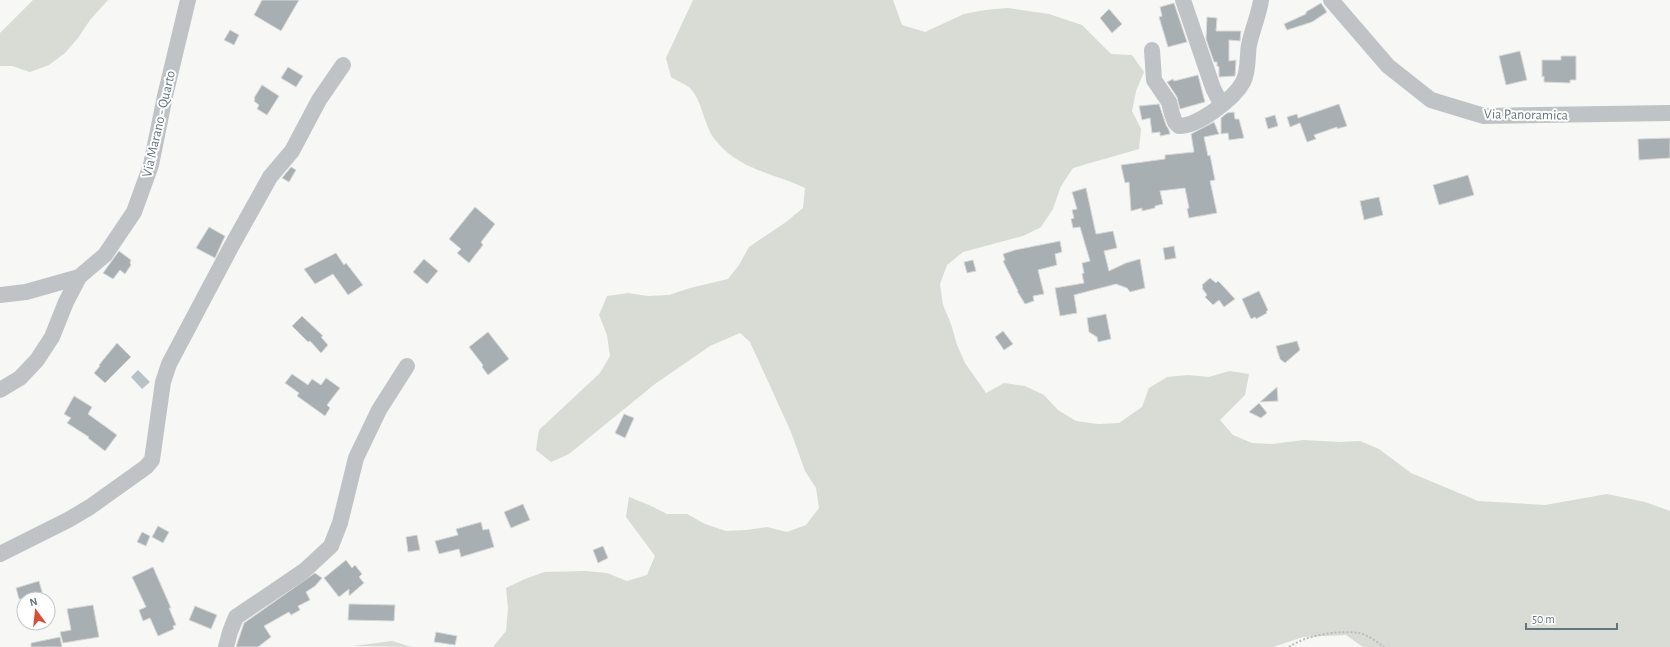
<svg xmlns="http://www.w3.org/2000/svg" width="1670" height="647" viewBox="0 0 1670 647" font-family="'Alegreya Sans',sans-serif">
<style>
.green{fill:#d8dcd4}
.water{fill:#b6c3c6}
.building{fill:#a7afb3;stroke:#d9d9d7}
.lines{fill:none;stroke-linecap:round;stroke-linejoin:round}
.path{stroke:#b9bcbe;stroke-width:2;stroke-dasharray:2 2;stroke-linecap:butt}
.minor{stroke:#bfc3c6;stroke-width:16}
.labels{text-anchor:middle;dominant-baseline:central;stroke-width:4;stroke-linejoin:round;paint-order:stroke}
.street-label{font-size:14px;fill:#65757d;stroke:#fff}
</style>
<rect width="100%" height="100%" fill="#f7f7f5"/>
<!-- green -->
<path class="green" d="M33,0H108L90,20L78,38L65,53L49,65L30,72L12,66H0V33Z
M693,0H893L902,25L925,32L964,14L985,10L1008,8L1049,14L1082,25L1111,54L1132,55L1144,72L1136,91L1132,111L1141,129L1139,149L1073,168L1061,186L1053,209L1041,227L1023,236L963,252L947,265L940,284L943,305L951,324L957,345L965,363L986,393L1004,383L1025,386L1044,395L1058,410L1076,421L1098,424L1119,423L1142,407L1149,388L1167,377L1188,375L1209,377L1229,371L1249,374L1245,395L1220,420L1233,435L1252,443L1272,444L1304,440L1339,442L1360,441L1379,449L1411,473L1478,501L1545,505L1607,494L1645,502L1670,511V647H1363L1346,635L1303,637L1273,647H493L506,631L508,608L506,588L525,579L544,572L585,571L607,573L627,581L647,575L655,556L626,517L629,497L649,505L667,514H687L705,524L726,531L746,530L767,527L787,532L806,525L819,508L816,488L805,471L791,432L750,342L740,333L710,346L655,384L569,454L551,462L536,450L539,430L600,373L610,356L607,335L599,315L607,296L628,293L648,296L669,295L690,288L728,279L739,265L749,247L786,222L803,208L805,188C774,173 740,170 717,142C703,127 704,103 690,88C685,84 677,81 671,77L666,58Z
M392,641L412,647L353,646Z"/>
<!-- water -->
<path class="water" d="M138,370L150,382L142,389L131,377Z"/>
<!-- building -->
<path class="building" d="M262,0H299L281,31L254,15Z
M1174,3L1187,42L1168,47L1159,17L1162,16L1160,7Z
M1321,3L1327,12L1312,22L1287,30L1284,24L1306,14V12Z
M1109,9L1122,24L1112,33L1100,18Z
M1207,17L1217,18L1216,31H1241L1240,41L1229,40V61L1236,60L1235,76L1219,77V67L1217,66V62H1214L1206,39Z
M230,30L239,35L234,45L224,40Z
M1520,51L1527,80L1506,85L1499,56Z
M1561,56H1576V80H1570V83L1544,82V76L1542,77V60H1561Z
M288,67L303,76L296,87L281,78Z
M1198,75L1205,102L1180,109L1177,97L1167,82L1173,79L1174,81Z
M262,85L279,96L267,115L257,109L259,105L254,101L255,99L254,98Z
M1159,104L1166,125L1169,130L1170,134L1160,136V132L1152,133L1150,118L1142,120L1139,106Z
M1339,104L1347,126L1337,129V127L1314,135L1316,139L1307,142L1300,123L1290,127L1287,117L1297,114L1298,118Z
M1234,112L1235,119H1239L1244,138L1229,140L1228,133L1221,134V118L1227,113Z
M1275,115L1278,126L1268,129L1265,118Z
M1214,122L1219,134L1204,137L1208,156L1210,155L1215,180L1210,181L1217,213L1189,218L1187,209L1189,208L1185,188L1160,191L1163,204L1155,206V208L1142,211V208L1131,211L1129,182L1125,183L1121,165L1165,159V155L1194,152L1191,134Z
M1670,138V158L1639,160L1638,139Z
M291,167L296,170L289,182L282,178Z
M1468,175L1474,195L1439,205L1433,185Z
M1086,188L1096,234L1113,231L1117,248L1104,251L1109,271L1126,263L1140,259L1145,288L1130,292L1127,288L1116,284L1074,295L1077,313L1060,316L1055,288L1084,283L1082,274L1084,273L1082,263L1090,261L1080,227L1073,228L1071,219L1074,218L1072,210L1077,209L1072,192Z
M1379,197L1383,215L1364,220L1360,201Z
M475,207L495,224L481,242L483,245L469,263L457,253L461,249L449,239Z
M209,227L225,236L215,258L196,248Z
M1060,241L1062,252L1055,254L1057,265L1038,270L1044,294L1033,296L1034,301L1025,304L1017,291H1018L1003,261L1005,260L1003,254L1015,250Z
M1174,246L1176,258L1165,260L1163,248Z
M119,251L131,260L130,263L131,265L125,274L120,270L113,279L103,273Z
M336,253L344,265L346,263L363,285L348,295L333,274L315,284L304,269Z
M424,259L438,271L427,284L413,272Z
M973,260L976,271L967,273L964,262Z
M1210,278L1216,283L1218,281L1222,285L1235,299L1224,307L1219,300L1213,305L1205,297L1207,295L1202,288L1203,287L1202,285Z
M1259,291L1268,310L1266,312L1267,313L1256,319L1255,317L1251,319L1242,299Z
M1106,314L1111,339L1098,342L1097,337L1089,332L1087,318Z
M302,316L323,336L321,337L328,345L321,353L310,341L308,342L292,326Z
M1003,331L1013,344L1004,350L995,337Z
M488,332L509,359L488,375L482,367L483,365L469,347Z
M1297,341L1300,350L1285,363L1280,359L1276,346Z
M117,343L131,357L105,383L94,373L100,366L99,365Z
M292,374L308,385L312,379L321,385L326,378L340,388L327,405L330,408L325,416L297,396L299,393L285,383Z
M1277,387L1278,401L1260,402Z
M74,396L92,407L88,414L117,435L105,451L88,438L89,437L67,423L71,418L64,414Z
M1259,403L1267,413L1261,418L1249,412Z
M624,414L634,418L625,438L615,433Z
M523,504L530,520L511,528L504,512Z
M481,522L483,530L489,529L494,547L461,557L459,549L439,554L435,541L458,535L456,529Z
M158,526L169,532L163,543L152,537Z
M142,532L150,536L146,546L137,542Z
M417,535L420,550L408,552L406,537Z
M603,546L608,558L598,563L593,550Z
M346,560L352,568L355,565L362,574L359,577L364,583L349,596V589L339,597L324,578Z
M153,567L171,608H169L176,625L173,626L174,629L158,636L150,618L143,621L139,610L146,607L132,577Z
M315,573L322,578L315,586L306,592L310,600L298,606L300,610L291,615L289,612L264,626L271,637L258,647H236L244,623Z
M39,581L44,599H19L16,588Z
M349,604L395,605L394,621L348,620Z
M93,605L99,637L63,643L60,632L71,630L67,609Z
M195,606L217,615L211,629L189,620Z
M436,632L457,636L455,645L434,642Z
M60,637L62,647H31V643Z"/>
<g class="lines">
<!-- path -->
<path class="path" d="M1289,647C1306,635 1339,630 1359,633C1368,635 1377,642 1384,647"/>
<!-- minor -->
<path class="minor" d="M1183,0L1213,88L1221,104
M1331,0L1388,66L1431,100L1484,116L1670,113
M1152,50L1154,80L1169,102L1172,114L1175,122L1179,126C1198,126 1234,99 1243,82C1249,71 1247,56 1249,45C1252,30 1259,15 1261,0
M0,295L26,292L79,277
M0,390L20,378L37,360L52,337L66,302L79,277L105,255L134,212L151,165L165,96L188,0
M0,554L68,520L90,507L146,467L152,460L163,382L169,364L231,247L270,177L292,151L319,100L343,65
M226,647L230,632L236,617L304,571L331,546L340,523L356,458L379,410L407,366"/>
</g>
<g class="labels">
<!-- street labels -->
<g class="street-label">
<text transform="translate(1526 115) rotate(1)">Via Panoramica</text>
<text transform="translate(159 124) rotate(-77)">Via Marano - Quarto</text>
</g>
</g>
<!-- north arrow -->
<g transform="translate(36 611) rotate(345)"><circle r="19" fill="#ffffff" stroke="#c1c8cb"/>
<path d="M0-3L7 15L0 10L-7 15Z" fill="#d54e37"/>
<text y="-6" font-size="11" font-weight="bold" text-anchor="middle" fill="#65757d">N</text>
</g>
<!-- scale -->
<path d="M1526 623v6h91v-6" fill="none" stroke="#65757d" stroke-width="2"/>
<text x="1532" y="623" font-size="12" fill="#65757d" stroke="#ffffff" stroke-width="3" paint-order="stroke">50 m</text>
</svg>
